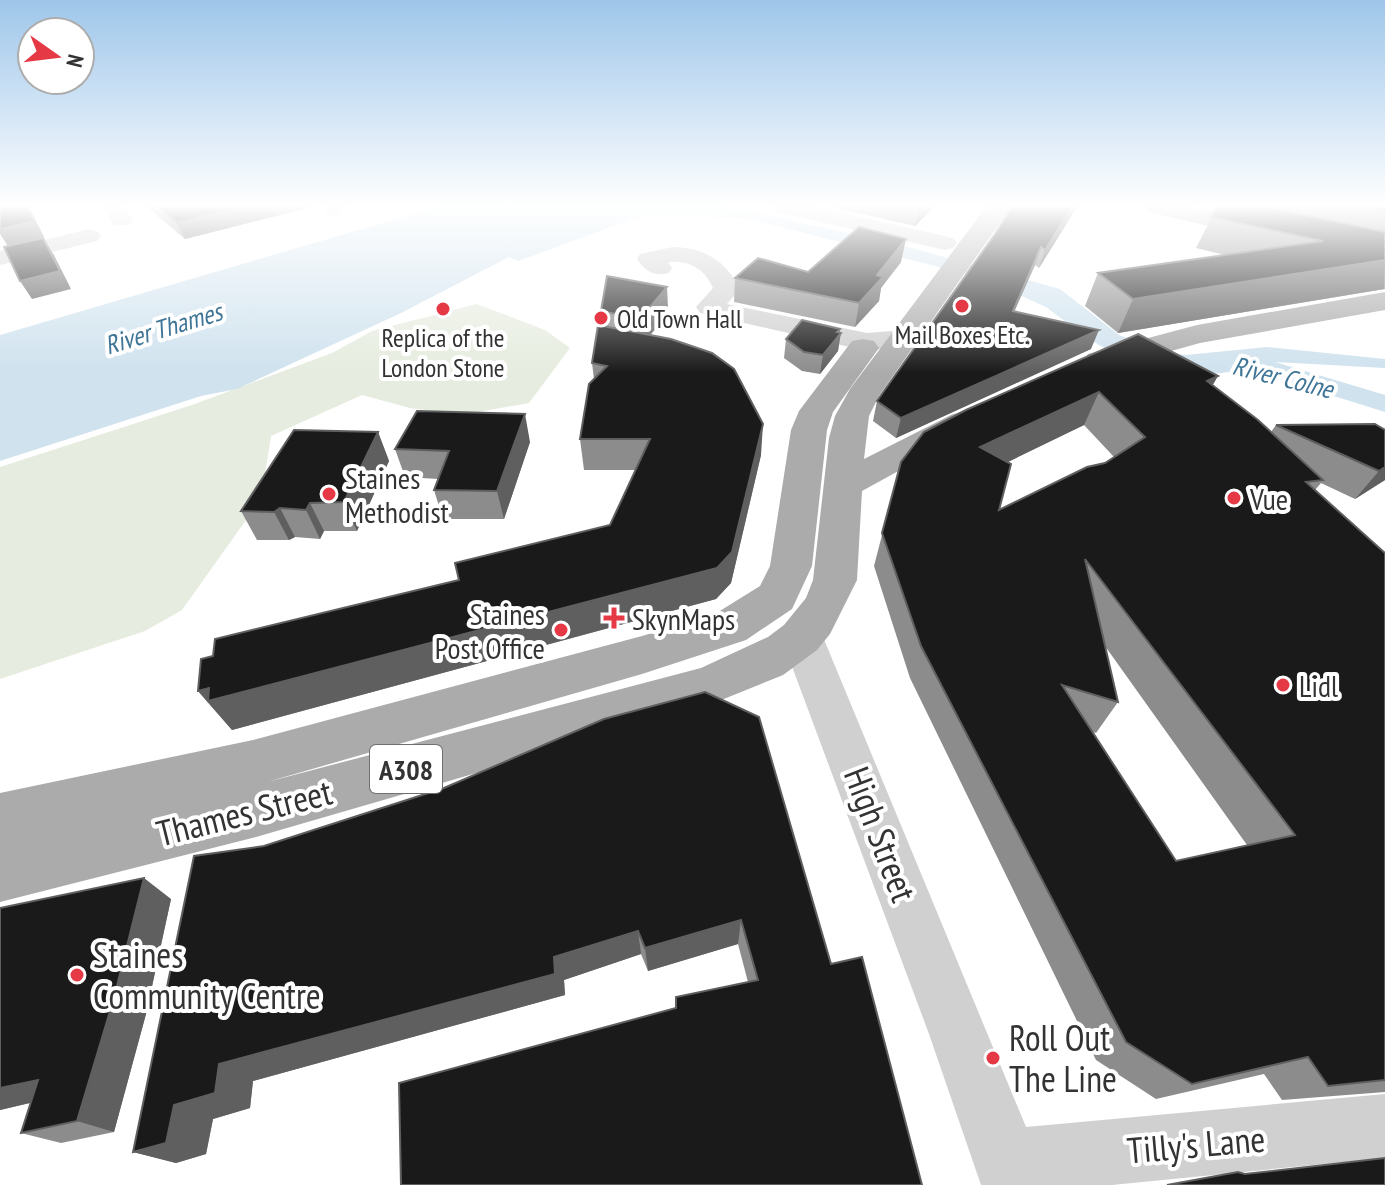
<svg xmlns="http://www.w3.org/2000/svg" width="1385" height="1185" viewBox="0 0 1385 1185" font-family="'PT Sans Narrow',sans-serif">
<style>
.green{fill:#e6ecdf}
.water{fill:#cfe2ee}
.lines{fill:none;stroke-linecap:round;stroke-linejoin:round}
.minor{fill:#d0d0d0;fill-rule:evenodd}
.major{fill:#ababab;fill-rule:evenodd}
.wall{fill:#8c8c8c;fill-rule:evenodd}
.shaded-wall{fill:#5f5f5f}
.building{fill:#1a1a1a;stroke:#5f5f5f;stroke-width:2;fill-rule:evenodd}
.poi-dot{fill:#e63946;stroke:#fff;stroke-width:3}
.labels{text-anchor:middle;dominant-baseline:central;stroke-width:8;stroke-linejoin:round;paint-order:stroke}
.far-poi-label{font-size:26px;fill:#333;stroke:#fff}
.far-water-label{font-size:26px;font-style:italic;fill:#3f7597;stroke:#fff}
.shield{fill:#fff;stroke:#707070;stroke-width:2}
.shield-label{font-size:28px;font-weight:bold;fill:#333}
.poi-label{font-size:30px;fill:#333;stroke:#fff;text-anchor:start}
.near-street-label{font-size:36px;fill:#333;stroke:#fff}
.near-poi-label{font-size:36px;fill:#333;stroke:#fff;text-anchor:start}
</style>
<rect width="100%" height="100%" fill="#fff"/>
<!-- green -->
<path class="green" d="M477,304L545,330L570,348L529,403L461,415L410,408L362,395L271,436L261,499L182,610L145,631L0,679V467L192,405L332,353L372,331Z"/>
<!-- water -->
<path class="water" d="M437,207H726L750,211L901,245L1060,289L1119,335L1167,353L1186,355L1267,347L1385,359V368L1275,362L1385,395V412L1257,372L1237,371L1204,375L1151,373L1090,340L1046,307L979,277L745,218L644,215L518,261L509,257L401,313L237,389L201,396L0,461V335Z"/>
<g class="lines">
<!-- minor -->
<path class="minor" d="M102,207H124L133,220L130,225H114Z
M325,207H349L335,216L327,214Z
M773,207H816L953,238L957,243L953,248L945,250L776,212Z
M89,229L97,231L101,236L97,241L0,265V251Z
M673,247C705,248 725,260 740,289L727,304L867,333L904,330L914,332L918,338L914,344L867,351L700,313L696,307L713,288C704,268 689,260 668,262L672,268L669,273C655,277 645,271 637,259L640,254Z
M802,621L817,625L823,637L1026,1127L1385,1094V1158L1112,1185H981L929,1034L781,637L787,625Z"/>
<!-- major -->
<path class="major" d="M986,207H1011L879,396L869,416L864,459L951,415L963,411L975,415L981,422L975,429L862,491L857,580L830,634L817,650L783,675L704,707L256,837L0,902V793L253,740L642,636L715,614L760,586L770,566L791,430L799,411L852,341L863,339L874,341L879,348L833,412L827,430L812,566L792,609L746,640L642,674L267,782L701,668L768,637L784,625L806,598L813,580L829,438L835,416L850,389Z
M1146,207H1192L1385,251V267L1149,212Z
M1385,292V310L1200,343L1099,371L1088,368L1083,361L1088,354L1197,325Z"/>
</g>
<!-- wall -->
<path class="wall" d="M147,207H308V208L185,239Z
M831,207H934L915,226Z
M1077,207L1039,268L1035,265L1014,312L1091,349L896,438L873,421L877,401Z
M1217,207H1385V289L1118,333L1085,306L1098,273L1225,255L1196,248Z
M901,262L881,288L879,301L855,327L734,302L735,278Z
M667,287L668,314L650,335L761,455L731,583L716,599L232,730L198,691L459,580L610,525L636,470H584L580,439L594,379L592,363L603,326L601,311Z
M840,332L838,351L820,374L802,371L784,358L786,339Z
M1138,334L1212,385L1271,432L1276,425L1375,424L1385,480L1355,499L1321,483L1315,490L1385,553V1092L1282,1100L1264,1074L1156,1099L1096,1060L910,678L874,566L901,462ZM1084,425L1114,457L1105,463L999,510L1007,462ZM1105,646L1247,845L1176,861L1093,732L1096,733L1118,702Z
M378,432L389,461L357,531H324L320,539L295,537L289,540H257L241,511Z
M530,442L504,519H443L434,490L438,479L405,477L395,449Z
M604,719L831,964L676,1008L748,982L738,944L648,971L641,954L564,980L565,995L253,1081L250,1108L213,1119L206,1154L176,1163L133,1152L264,846L444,788Z
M171,899L146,1014L114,1132L61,1143L21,1133L30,1103L0,1110V908Z"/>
<!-- shaded-wall -->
<path class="shaded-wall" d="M28,207H29L44,237L8,246L0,234V229Z
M241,207H308V208L185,239L177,223Z
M919,207H934L915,226Z
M1072,207H1077L1039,268L1045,250Z
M43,238L54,255L71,289L32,299L20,281Z
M906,239L901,262L881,288L879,301L855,327L859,303L877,275Z
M1041,247L1035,265L1006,330L1013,311Z
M1385,260L1384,289L1118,333L1133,299Z
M667,287L668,314L641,346L640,319Z
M840,329L839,335L841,333L838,351L820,374L823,355Z
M1099,330L1091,349L896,438L901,418Z
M1218,376L1199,409L1207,381Z
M1099,392L1084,425L969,481L980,447Z
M525,414L530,442L504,519L497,491Z
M763,424L761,455L731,583L716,599L232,730L198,691L717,568Z
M378,432L389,461L357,531L344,502Z
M1385,467V480L1355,499L1379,471Z
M310,503L324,531L320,539L306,510Z
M280,508L295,537L289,540L274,512Z
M144,878L171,899L146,1014L114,1132L77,1121Z
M741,920L738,944L648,971L645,948Z
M638,931L641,954L564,980L565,995L253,1081L250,1108L213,1119L206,1154L176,1163L133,1152L174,1105L219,1064Z
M38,1080L76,1092L0,1110V1088Z"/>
<!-- building -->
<path class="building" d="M0,207H28L35,221L0,229Z
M158,207H241L177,223Z
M1012,207H1072L1045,250L1041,247L1013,311L1099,330L901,418L877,401L995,234Z
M1217,207H1266L1385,232V260L1133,299L1098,273L1323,241L1211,217Z
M1362,207H1385V212Z
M859,227L906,239L877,275L883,277L859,303L735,278L758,258L808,272Z
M43,238L60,271L20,281L4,247Z
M607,276L667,287L640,319L601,311Z
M802,320L840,329L837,332L841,333L823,355L804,352L786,339Z
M598,325L671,339L712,353L734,369L763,424L732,552L717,568L208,701L209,688L198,691L201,659L213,656L215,639L459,580L455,563L610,525L650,439H580L589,384L607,366L592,363Z
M1138,334L1218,376L1207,381L1258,420L1323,480L1306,482L1385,553V1080L1328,1086L1308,1057L1192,1084L1126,1042L921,646L882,533L901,462L924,432L966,410ZM1099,392L1145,437L1105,463L1087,467L999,510L1011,464L980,447ZM1085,559L1295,835L1176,861L1062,685L1118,702Z
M417,411L525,414L497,491L434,490L449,451L395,449Z
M1375,424L1385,430V467L1379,471L1276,425Z
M294,430L378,432L344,502L310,503L306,510L280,508L274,512L241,511Z
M705,692L759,717L831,964L862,957L922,1185H401L399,1083L676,1008V997L758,980L741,920L645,948L638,931L554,957L555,974L219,1064L215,1093L174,1105L166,1143L133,1152L194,856L264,846L444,788L604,719Z
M144,878L114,998L77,1121L21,1133L38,1080L0,1088V908Z
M1385,1158V1185H1167L1238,1172L1245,1174Z"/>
<!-- sky -->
<linearGradient id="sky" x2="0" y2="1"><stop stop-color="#9ec6ea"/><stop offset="0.55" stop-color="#fff"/><stop offset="1" stop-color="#fff" stop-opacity="0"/></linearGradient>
<rect width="1385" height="373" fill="url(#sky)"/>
<!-- markers -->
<g class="poi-dot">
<circle cx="962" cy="306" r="8"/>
<circle cx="443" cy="309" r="8"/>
<circle cx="601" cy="318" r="8"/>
<circle cx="329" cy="494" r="8"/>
<circle cx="1234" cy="498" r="8"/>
<path d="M610 606h8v8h8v8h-8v8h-8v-8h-8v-8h8z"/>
<circle cx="561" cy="630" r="8"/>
<circle cx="1283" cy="685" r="8"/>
<circle cx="77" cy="975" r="8"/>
<circle cx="993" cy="1058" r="8"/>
</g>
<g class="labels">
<!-- far-poi labels -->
<g class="far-poi-label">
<text x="617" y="318" text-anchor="start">Old Town Hall</text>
<text x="962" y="334">Mail Boxes Etc.</text>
<text x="443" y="337">Replica of the<tspan x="443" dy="30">London Stone</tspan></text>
</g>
<!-- far-water labels -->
<g class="far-water-label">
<text transform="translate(163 328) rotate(-17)">River Thames</text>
<text transform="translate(1283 377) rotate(14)">River Colne</text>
</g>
<!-- shield labels -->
<rect class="shield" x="370" y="745" width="72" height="48" rx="6"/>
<g class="shield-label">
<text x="406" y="769">A308</text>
</g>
<!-- poi labels -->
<g class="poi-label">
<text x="345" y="477">Staines<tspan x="345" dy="34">Methodist</tspan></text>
<text x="1250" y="498">Vue</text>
<text x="545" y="613" text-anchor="end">Staines<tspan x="545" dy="34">Post Office</tspan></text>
<text x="632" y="618">SkynMaps</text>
<text x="1299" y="685">Lidl</text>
</g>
<!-- near-street labels -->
<g class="near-street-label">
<text transform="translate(244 812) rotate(-14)">Thames Street</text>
<text transform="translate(881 834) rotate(69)">High Street</text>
<text transform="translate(1196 1144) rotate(-5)">Tilly's Lane</text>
</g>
<!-- near-poi labels -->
<g class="near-poi-label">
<text x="93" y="954">Staines<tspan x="93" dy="41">Community Centre</tspan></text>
<text x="1009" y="1037">Roll Out<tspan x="1009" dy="41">The Line</tspan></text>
</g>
</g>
<!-- north arrow -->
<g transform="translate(56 56) rotate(104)"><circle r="38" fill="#ffffff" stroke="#adadad" stroke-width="2"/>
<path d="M0-6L14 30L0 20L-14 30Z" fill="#e63946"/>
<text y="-12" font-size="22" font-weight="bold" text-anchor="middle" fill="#333333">N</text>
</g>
</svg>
